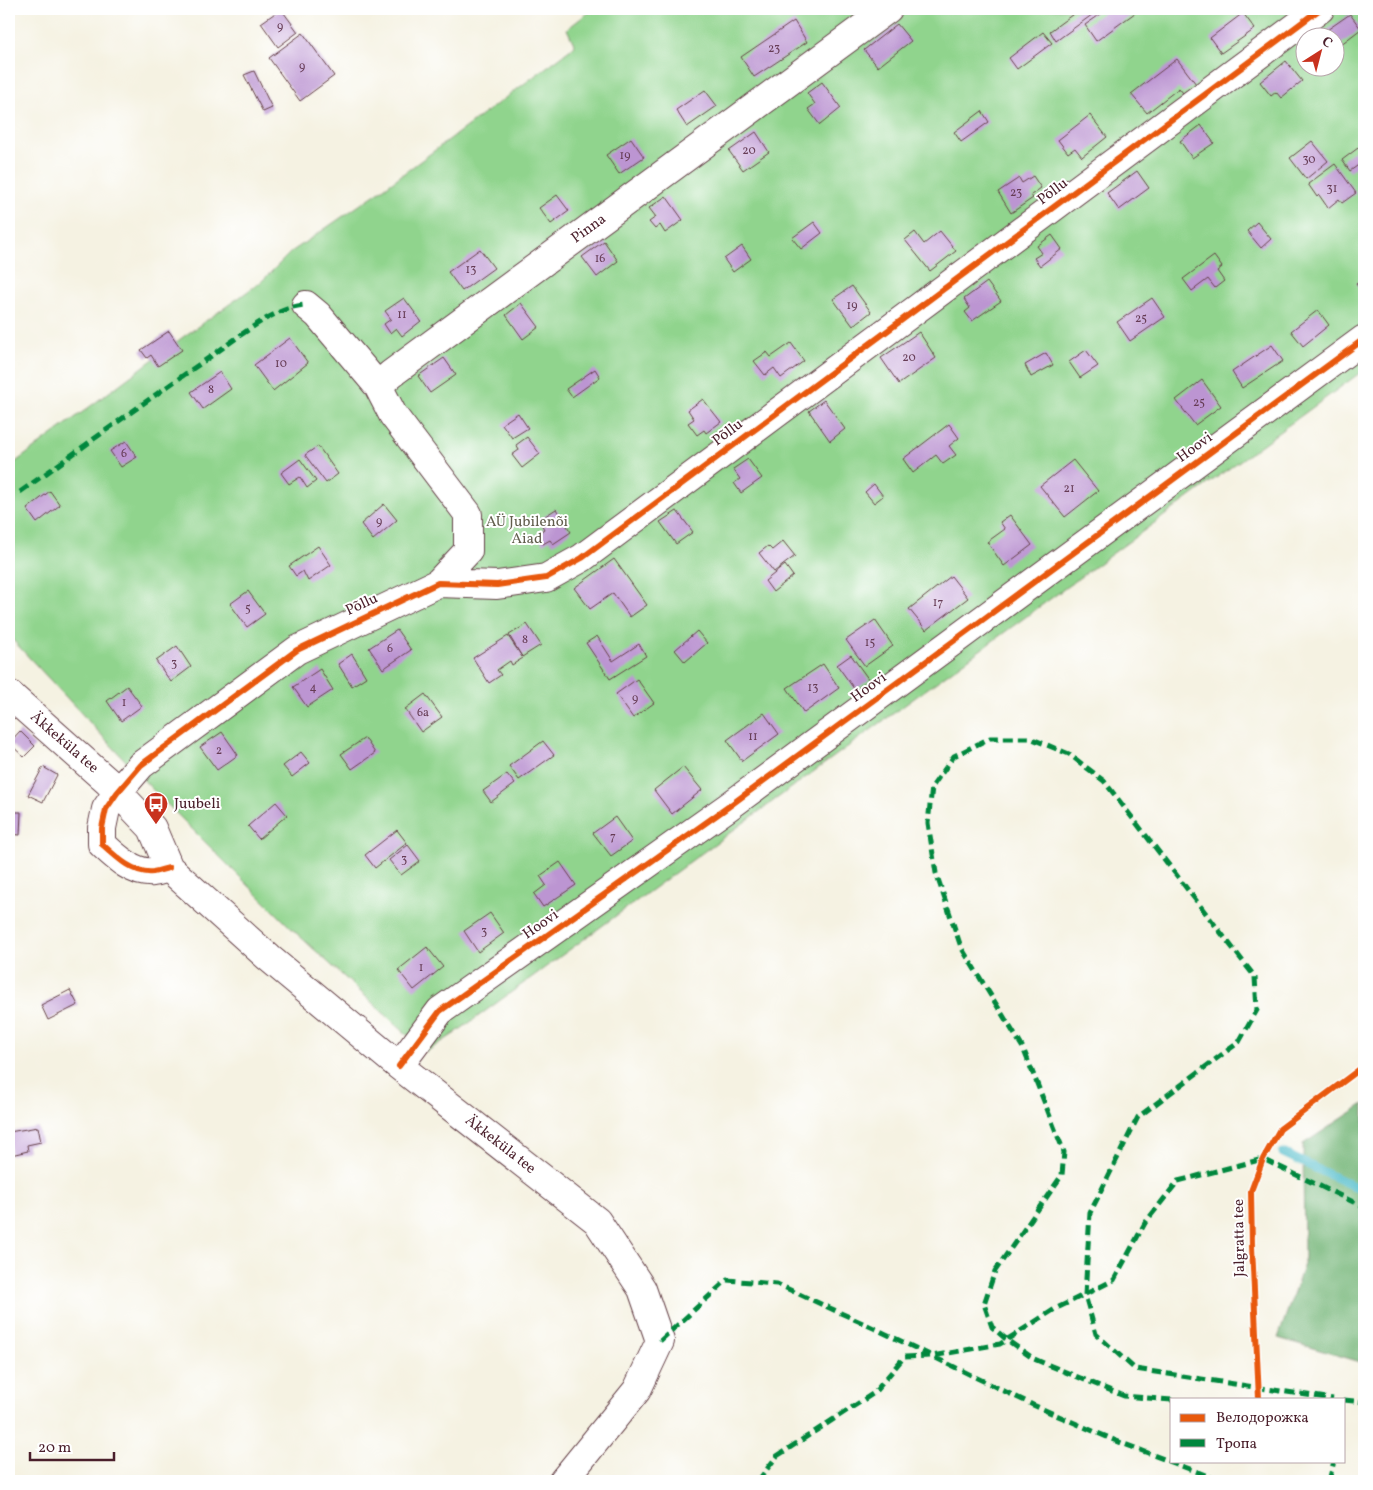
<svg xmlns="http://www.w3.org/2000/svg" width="1373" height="1490" viewBox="0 0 1373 1490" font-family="Vollkorn,serif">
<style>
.green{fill:#90d48d;stroke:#6d7a5c;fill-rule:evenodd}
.forest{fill:#74b678;stroke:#5f6a52}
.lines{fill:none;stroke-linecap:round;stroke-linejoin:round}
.stream{stroke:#4ebbc9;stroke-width:9}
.building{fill:#bc95d2}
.minor-casing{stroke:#643f46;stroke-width:30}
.minor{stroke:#fff;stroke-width:28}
.quiet{stroke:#00873e;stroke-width:5;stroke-dasharray:10 5;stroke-linecap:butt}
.cycleway-casing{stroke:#fff;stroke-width:9}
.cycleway{stroke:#e8590c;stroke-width:6}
.labels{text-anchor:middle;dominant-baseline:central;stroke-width:4;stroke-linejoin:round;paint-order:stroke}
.number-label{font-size:12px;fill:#663c55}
.street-label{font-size:15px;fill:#4a1f2b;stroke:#fff}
.park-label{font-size:15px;fill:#625e4d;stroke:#fff}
.poi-label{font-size:15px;fill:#4a1f2b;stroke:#fff;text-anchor:start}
</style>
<rect width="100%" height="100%" fill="#fff"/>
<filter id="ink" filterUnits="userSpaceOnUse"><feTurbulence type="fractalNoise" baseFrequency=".02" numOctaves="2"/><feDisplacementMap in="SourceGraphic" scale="10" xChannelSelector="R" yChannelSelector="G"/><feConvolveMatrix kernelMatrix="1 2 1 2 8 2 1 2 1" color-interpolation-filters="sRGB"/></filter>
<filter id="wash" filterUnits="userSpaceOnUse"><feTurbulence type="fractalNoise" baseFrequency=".0096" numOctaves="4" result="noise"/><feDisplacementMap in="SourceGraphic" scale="20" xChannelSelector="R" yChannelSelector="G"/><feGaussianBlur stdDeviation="1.12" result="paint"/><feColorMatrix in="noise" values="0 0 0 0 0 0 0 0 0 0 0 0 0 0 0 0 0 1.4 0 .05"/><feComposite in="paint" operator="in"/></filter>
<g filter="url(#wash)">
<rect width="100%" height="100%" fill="#f5f2e2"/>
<!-- green -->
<path class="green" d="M593,9H1364V370L454,1034L426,1052L293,930L152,789L9,636V467L183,337L261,282L291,252L380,191L575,46L567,29ZM1306,38H1336V68H1306Z"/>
<!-- forest -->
<path class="forest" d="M1364,1104V1363L1278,1338L1304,1264L1303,1144Z"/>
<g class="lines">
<!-- stream -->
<path class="stream" d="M1283,1153L1364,1191"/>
</g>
<g id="blocks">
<!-- building -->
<path class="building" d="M281,9L298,32L278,47L261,23Z
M1080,9H1100L1056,41L1050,31Z
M1108,9H1138L1139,10L1096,41L1085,25Z
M1243,13L1255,29L1221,53L1210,38Z
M1350,14L1361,29L1336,48V38H1330L1331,36L1327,30Z
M794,21L807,42L754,77L741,57Z
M897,24L911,41L878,67L864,50Z
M1043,32L1052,43L1017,69L1009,58Z
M303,33L334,76L300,101L269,58Z
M1177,59L1196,84L1183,93L1179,88L1147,113L1131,94Z
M1286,61L1302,81L1281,98L1276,92L1271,96L1260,82Z
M254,71L272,108L263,112L244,75Z
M822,82L841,108L820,125L808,109L815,104L807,93Z
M705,90L717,106L687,127L676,110Z
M982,111L989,122L961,142L954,132Z
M1090,115L1107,137L1082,157L1075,148L1068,153L1058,140Z
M1201,125L1214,143L1192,158L1180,141Z
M756,132L769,152L743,170L729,151Z
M631,138L644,157L619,174L606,155Z
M1312,141L1328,161L1306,179L1290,158Z
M1362,145L1364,149V161L1350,171L1342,160Z
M1335,164L1356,193L1342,203L1339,199L1328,208L1319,195L1317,197L1308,184Z
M1137,171L1149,188L1119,210L1107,193Z
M1033,176L1041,188L1031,195L1033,198L1011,213L998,192L1019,178L1022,183Z
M557,195L569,211L551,224L539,208Z
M666,196L683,220L665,233L660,225L655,229L649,222L656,217L649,208Z
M814,222L822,233L801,249L792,238Z
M1257,222L1271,239L1261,248L1247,231Z
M940,231L956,251L930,271L905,240L915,232L924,244Z
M1052,235L1062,249L1040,266L1034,258L1042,253L1037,246Z
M604,241L618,261L597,277L582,257Z
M742,246L751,259L733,272L724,259Z
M480,249L494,268L462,291L448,272Z
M1214,256L1222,267L1217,271L1224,281L1215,288L1208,279L1192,291L1183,279Z
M1364,278V294L1356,284Z
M987,282L1001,301L972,321L965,312L970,308L964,299Z
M852,286L871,312L853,326L833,299Z
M404,298L421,321L402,336L396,328L390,333L384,324L391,319L385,311Z
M1152,298L1165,317L1130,341L1117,322Z
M521,303L539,327L523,339L506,315Z
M1318,310L1329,325L1303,346L1291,331Z
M169,331L182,350L158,366L151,355L147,358L141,350Z
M919,332L936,358L899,384L881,358Z
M290,338L308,363L273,391L254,365Z
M791,343L804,361L781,378L774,368L765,375L754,361L767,352L771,357Z
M1272,345L1283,361L1242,388L1232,372Z
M1086,350L1098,366L1080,378L1069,362Z
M1046,353L1053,365L1031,377L1025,365Z
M444,358L456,375L430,393L418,376Z
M595,369L600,377L572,397L566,389Z
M220,372L231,389L203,409L191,392Z
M1202,380L1221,406L1195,425L1176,400Z
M703,399L721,422L706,433L704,430L697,435L688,423L694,419L688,410Z
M824,400L845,429L830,441L809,411Z
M518,413L528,428L512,438L502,424Z
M949,424L959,438L949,446L956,455L943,464L936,455L913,473L903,459Z
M527,437L540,454L522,468L512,455L519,450L516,445Z
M126,441L137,457L121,467L110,451Z
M318,446L338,474L326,483L305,455Z
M300,459L316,481L307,488L300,477L289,484L281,473Z
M748,459L762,478L741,493L734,483L740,479L733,469Z
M1073,460L1098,491L1065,517L1040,486Z
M874,484L883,496L874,503L865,492Z
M50,491L60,505L37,523L27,509Z
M384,504L397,520L373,540L361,524Z
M556,509L571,532L553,544L550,540L543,544L537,534L544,529L539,520Z
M677,511L693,532L676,544L660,522Z
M1010,515L1032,545L1004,566L987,542L1005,529L1000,522Z
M783,541L795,556L774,572L759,553L768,546L772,550Z
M318,546L331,565L308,581L303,571L296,576L289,566Z
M614,559L647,605L630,617L613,593L590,609L574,588Z
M785,565L793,576L773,592L765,581Z
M951,576L968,598L926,630L909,609Z
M248,591L265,614L247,627L230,604Z
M875,620L893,646L865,666L846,640Z
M527,624L541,645L522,657L509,635Z
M397,630L411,650L383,669L369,648Z
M697,631L707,643L685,662L675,650Z
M508,636L523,658L512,665L510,661L497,670L501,675L489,683L473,658Z
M597,636L613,661L639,644L646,656L610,679L586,643Z
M177,646L191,667L171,682L156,661Z
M352,654L366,677L352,686L338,664Z
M851,655L869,680L855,690L837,665Z
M823,664L839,688L804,713L787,688Z
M320,669L333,690L307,707L293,687Z
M637,679L654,703L633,718L616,694Z
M127,686L142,706L121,721L107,701Z
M425,694L442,717L421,732L405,709Z
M764,713L779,734L742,761L727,740Z
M20,731L35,746L24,757L9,743Z
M222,732L238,755L217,770L200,747Z
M365,738L375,753L352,769L341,754Z
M543,741L554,755L519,780L509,766Z
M301,752L310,763L292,777L283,766Z
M43,767L57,775L43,802L28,795Z
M683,767L702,790L672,814L654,790Z
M507,774L515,784L491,802L483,791Z
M276,802L287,815L259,839L248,826Z
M9,812H21L20,835L9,834Z
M615,817L632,841L611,856L593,833Z
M397,830L407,843L375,868L365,855Z
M408,845L420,861L401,875L389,860Z
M560,862L576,885L543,907L534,894L546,885L540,876Z
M490,913L504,933L478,952L464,931Z
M427,947L443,967L414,990L398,970Z
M70,990L78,1005L48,1020L41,1005Z
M38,1127L41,1142L27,1145L28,1151L11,1155L9,1132Z"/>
</g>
</g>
<g filter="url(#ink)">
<use href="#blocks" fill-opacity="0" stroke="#643f46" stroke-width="1"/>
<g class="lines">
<defs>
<path id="minor" d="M306,305L318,315L378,386L393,415L468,514V551L438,583
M378,386L391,374L888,9
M9,694L108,782L152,828L169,868L269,958L399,1066L597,1221L642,1289L660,1341L637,1390L563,1481
M169,868C164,869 159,871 153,872C133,874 115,856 102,844V828L106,809L117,793L141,765L297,650L438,583L497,585L546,578L582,558L1320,9
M399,1066L440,1011L728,807L1364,339"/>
</defs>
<!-- minor casing -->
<use href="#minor" class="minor-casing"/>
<!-- minor -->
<use href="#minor" class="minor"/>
<!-- quiet -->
<path class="quiet" d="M20,492C82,448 144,402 207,359C234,341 274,306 306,305
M660,1341L727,1280L777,1284L878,1330L1033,1405L1114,1440L1221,1481
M1172,1400L1124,1396L1034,1359L1007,1340L992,1327L984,1304L995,1271L1062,1175L1064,1152L1023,1048L961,947L936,873L928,823L932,787L954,756L990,738H1030L1069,754L1104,781L1255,977L1257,1010L1239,1042L1138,1117L1090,1213L1085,1295L1096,1334L1135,1369L1333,1399
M1344,1400L1364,1402
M758,1481L777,1456L874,1393L904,1357L932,1356L1000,1344L1055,1309L1114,1280L1145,1223L1178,1181L1263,1159L1364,1207
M1329,1481L1334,1461"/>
<defs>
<path id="cycleway" d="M169,868C164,869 159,871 153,872C133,874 115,856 102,844V828L106,809L117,793L141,765L297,650L438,583L497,585L546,578L582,558L1320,9
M399,1066L440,1011L728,807L1364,339
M1259,1399L1252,1246L1251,1191L1263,1159L1280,1129L1364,1066"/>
</defs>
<!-- cycleway casing -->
<use href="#cycleway" class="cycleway-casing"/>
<!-- cycleway -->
<use href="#cycleway" class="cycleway"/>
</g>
</g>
<!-- icons -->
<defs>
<symbol id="bus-pin" viewBox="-11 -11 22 30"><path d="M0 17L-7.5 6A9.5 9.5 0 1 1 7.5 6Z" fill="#c8321e" stroke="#fff"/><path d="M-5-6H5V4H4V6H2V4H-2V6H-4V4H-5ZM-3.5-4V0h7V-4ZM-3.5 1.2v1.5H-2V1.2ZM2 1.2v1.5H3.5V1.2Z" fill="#fff"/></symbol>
</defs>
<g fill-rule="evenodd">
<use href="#bus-pin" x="142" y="790" width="28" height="38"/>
</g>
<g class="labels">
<!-- number labels -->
<g class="number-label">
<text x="280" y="27">9</text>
<text x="774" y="49">23</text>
<text x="302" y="67">9</text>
<text x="749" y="151">20</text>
<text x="625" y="156">19</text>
<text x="1309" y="160">30</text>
<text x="1332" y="189">31</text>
<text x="1016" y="193">23</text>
<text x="600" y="259">16</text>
<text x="471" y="270">13</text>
<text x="852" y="306">19</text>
<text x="402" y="315">11</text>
<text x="1141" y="319">25</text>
<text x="909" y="358">20</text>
<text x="281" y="364">10</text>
<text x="211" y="390">8</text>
<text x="1199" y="403">25</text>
<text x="124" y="454">6</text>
<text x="1069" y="489">21</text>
<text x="379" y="522">9</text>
<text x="938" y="603">17</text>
<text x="248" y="609">5</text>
<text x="525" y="640">8</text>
<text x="870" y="643">15</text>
<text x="390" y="649">6</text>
<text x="174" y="664">3</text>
<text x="313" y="688">4</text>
<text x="813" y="688">13</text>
<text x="635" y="699">9</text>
<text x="124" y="703">1</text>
<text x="423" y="713">6a</text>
<text x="753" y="737">11</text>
<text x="219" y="751">2</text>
<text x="613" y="837">7</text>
<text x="404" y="860">3</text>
<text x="484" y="932">3</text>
<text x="421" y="968">1</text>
</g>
<!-- street labels -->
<g class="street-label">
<text transform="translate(1053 192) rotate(-37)">Põllu</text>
<text transform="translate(589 229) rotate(-36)">Pinna</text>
<text transform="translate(728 433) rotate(-37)">Põllu</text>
<text transform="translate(1195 448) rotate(-36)">Hoovi</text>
<text transform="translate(362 605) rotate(-25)">Põllu</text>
<text transform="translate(869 688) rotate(-36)">Hoovi</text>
<text transform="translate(64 743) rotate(41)">Äkkeküla tee</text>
<text transform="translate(541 925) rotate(-35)">Hoovi</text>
<text transform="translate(500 1145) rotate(38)">Äkkeküla tee</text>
<text transform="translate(1240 1238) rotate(-91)">Jalgratta tee</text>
</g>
<!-- park labels -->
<g class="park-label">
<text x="527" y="522">AÜ Jubilenõi<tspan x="527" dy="17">Aiad</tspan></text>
</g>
<!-- poi labels -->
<g class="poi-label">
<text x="174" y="804">Juubeli</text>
</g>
</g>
<!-- margin -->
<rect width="1373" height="1490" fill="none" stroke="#fff" stroke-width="30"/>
<!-- legend -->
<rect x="1170" y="1398" width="175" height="65" fill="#ffffff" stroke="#b7a5aa"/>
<rect x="1180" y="1414" width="25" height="8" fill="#e8590c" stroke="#b7a5aa"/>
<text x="1216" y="1422" font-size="15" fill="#4a1f2b">Велодорожка</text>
<rect x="1180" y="1439" width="25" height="8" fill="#00873e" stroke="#b7a5aa"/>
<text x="1216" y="1448" font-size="15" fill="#4a1f2b">Тропа</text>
<!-- north arrow -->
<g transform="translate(1320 52) rotate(36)"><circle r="24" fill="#ffffff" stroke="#b7a5aa"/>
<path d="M0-4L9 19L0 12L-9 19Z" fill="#c8321e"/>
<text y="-8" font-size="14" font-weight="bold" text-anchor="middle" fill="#4a1f2b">С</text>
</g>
<!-- scale -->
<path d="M30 1452v8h84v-8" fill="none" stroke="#4a1f2b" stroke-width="2.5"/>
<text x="38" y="1452" font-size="15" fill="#4a1f2b" stroke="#ffffff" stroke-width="4" paint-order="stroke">20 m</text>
</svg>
